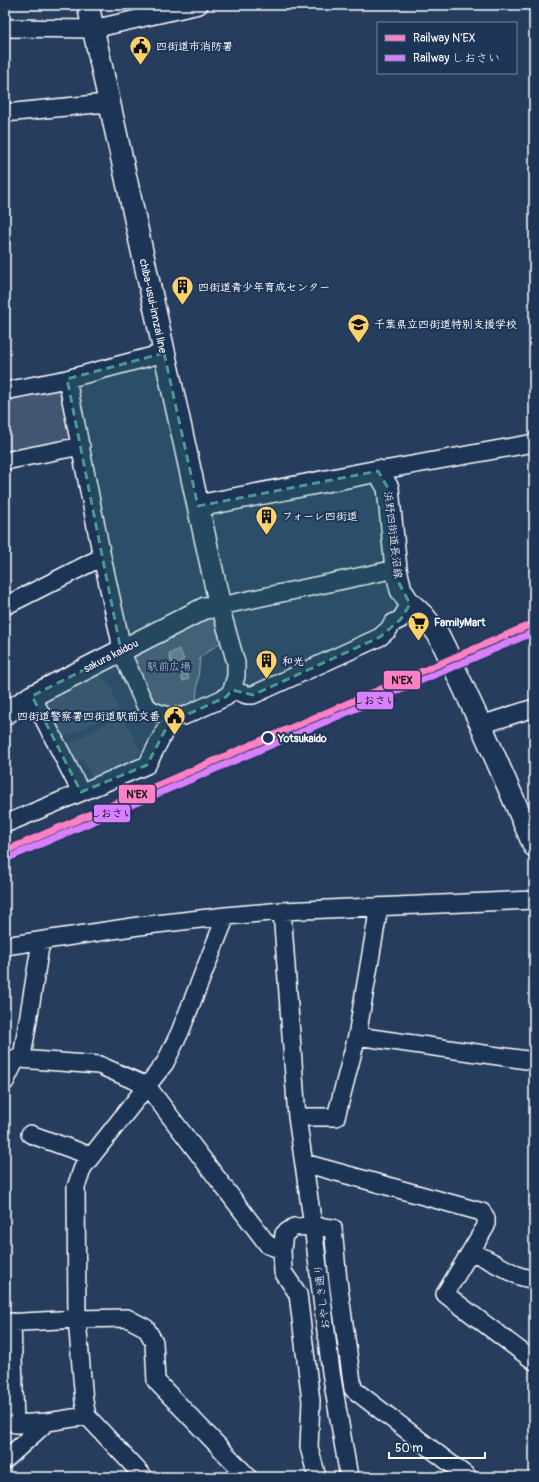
<svg xmlns="http://www.w3.org/2000/svg" width="539" height="1482" viewBox="0 0 539 1482" font-family="Pangolin,'Klee One',sans-serif">
<style>
.built{fill:#344a68}
.green{fill:#425672;stroke:#a0aab8}
.water{fill:#67788e;stroke:#a4aebb}
.lines{fill:none;stroke-linecap:round;stroke-linejoin:round}
.minor-casing{stroke:#fff;stroke-width:20}
.major-casing{stroke:#fff;stroke-width:24}
.minor{stroke:#1d3557;stroke-width:17}
.major{stroke:#1d3557;stroke-width:21}
.rail-1-casing{stroke:#1d3557;stroke-width:10}
.rail-2-casing{stroke:#1d3557;stroke-width:10}
.rail-1{stroke:#ff80c5;stroke-width:7}
.rail-2{stroke:#d880ff;stroke-width:7}
.marked{fill:#4b9892;fill-opacity:0.2;stroke:#4b9892;stroke-width:3;stroke-dasharray:8 5;stroke-linejoin:round}
.stop-dot{fill:#1d3557;stroke:#fff;stroke-width:2}
.labels{text-anchor:middle;dominant-baseline:central;stroke-width:4;stroke-linejoin:round;paint-order:stroke}
.poi-label{font-size:11px;font-weight:bold;fill:#fff;stroke:#1d3557;text-anchor:start}
.street-label{font-size:11px;fill:#fff;stroke:#1d3557}
.park-label{font-size:11px;fill:#bdc4ce;stroke:#1d3557}
.stop-label{font-size:11px;font-weight:bold;fill:#fff;stroke:#1d3557;text-anchor:start}
.line-badge{stroke:#1d3557;stroke-width:1.5}
.pale-badge-label{font-size:11px;text-anchor:middle;font-weight:bold;fill:#111}
</style>
<rect width="100%" height="100%" fill="#263d5e"/>
<filter id="ink" filterUnits="userSpaceOnUse"><feTurbulence type="fractalNoise" baseFrequency=".025" numOctaves="2"/><feDisplacementMap in="SourceGraphic" scale="8" xChannelSelector="R" yChannelSelector="G"/><feConvolveMatrix kernelMatrix="1 2 1 2 8 2 1 2 1" color-interpolation-filters="sRGB"/></filter>
<g filter="url(#ink)">
<!-- built -->
<path class="built" d="M97,673L111,686L119,712L63,738L45,698Z
M114,720L125,721L141,751L135,761L92,779L84,760L74,762L66,745Z"/>
<!-- green -->
<path class="green" d="M59,387L74,445L5,461L10,405L15,396Z
M211,614L219,618L223,641L200,657L196,700L180,708L159,706L150,693L132,660L137,649Z"/>
<!-- water -->
<path class="water" d="M179,649L184,659L180,663L181,666H183L184,674H187L189,679L183,681L181,677L183,675L181,672L183,670L182,668H180L178,664L172,665L169,654Z"/>
<g class="lines">
<defs>
<path id="minor" d="M5,28L93,29L199,5
M5,113L96,104H109
M67,379L102,557L120,639L121,651L145,705L153,711L168,716H184L226,697L232,690L236,676V663L220,606L396,569
M5,391L67,379L164,353
M5,461L81,446
M378,471L534,443
M5,606L102,557
M232,690L247,695H253L380,637L388,630L393,623L401,619L410,604
M32,696L81,792
M481,725L534,708
M5,824L147,765L172,717
M282,911L297,1117L313,1226L331,1372L349,1477
M5,946L139,926L226,916L282,911L534,900
M357,1036L534,1061
M5,1059H20L99,1065L147,1086L268,1245L282,1250L284,1234L294,1227L313,1226L333,1228L338,1281L353,1389L468,1477
M20,1059L23,1051L41,941
M5,1082L16,1059
M297,1117H336L357,1036L379,907
M30,1134L91,1156
M304,1163L482,1212L486,1218V1226L445,1294L534,1361
M282,1250L283,1272L298,1294L311,1401L309,1447L317,1477
M471,1251L519,1276L534,1280
M12,1322L15,1424L47,1422
M5,1323L77,1319L127,1318L146,1328L154,1342L156,1381L248,1477
M5,1460L47,1422L87,1416
M144,1477L87,1416L84,1401L77,1319L76,1187L83,1167L165,1063L180,1032L226,916"/>
<path id="major" d="M198,506L378,471L388,488L396,569L401,590L408,601L424,616L438,634L445,648L481,725L534,846
M5,714L32,696L205,608L220,606L88,5"/>
</defs>
<!-- minor casing -->
<use href="#minor" class="minor-casing"/>
<!-- major casing -->
<use href="#major" class="major-casing"/>
<!-- minor -->
<use href="#minor" class="minor"/>
<!-- major -->
<use href="#major" class="major"/>
<defs>
<path id="rail-1" d="M5,851L534,623"/>
<path id="rail-2" d="M8,858L534,632"/>
</defs>
<!-- rail-1 casing -->
<use href="#rail-1" class="rail-1-casing"/>
<!-- rail-2 casing -->
<use href="#rail-2" class="rail-2-casing"/>
<!-- rail-1 -->
<use href="#rail-1" class="rail-1"/>
<!-- rail-2 -->
<use href="#rail-2" class="rail-2"/>
</g>
</g>
<!-- marked area -->
<path class="marked" d="M164,353L198,506L378,471L388,488L398,581L410,604L401,619L380,637L253,695L232,690L226,697L184,716L172,717L147,765L81,792L32,696L121,651L67,379Z"/>
<!-- icons -->
<defs>
<symbol id="civic-pin" viewBox="-11 -11 22 30"><path d="M0 17L-7.5 6A9.5 9.5 0 1 1 7.5 6Z" fill="#ffd166" stroke="#1d3557"/><path d="M-.6-6.5H3V-4.5H.6V-3L4-1V1h2V6H-6V1h2V-1L-.6-3ZM-1.2 2.5V6h2.4V2.5Z" fill="#111"/></symbol>
<symbol id="building-pin" viewBox="-11 -11 22 30"><path d="M0 17L-7.5 6A9.5 9.5 0 1 1 7.5 6Z" fill="#ffd166" stroke="#1d3557"/><path d="M-4-6H4V6H1V3H-1V6H-4ZM-2.5-4.3h1.7v1.8h-1.7ZM.8-4.3h1.7v1.8H.8ZM-2.5-1h1.7V.8h-1.7ZM.8-1h1.7V.8H.8Z" fill="#111"/></symbol>
<symbol id="school-pin" viewBox="-11 -11 22 30"><path d="M0 17L-7.5 6A9.5 9.5 0 1 1 7.5 6Z" fill="#ffd166" stroke="#1d3557"/><path d="M0-5L7-2L0 1L-7-2ZM-4 1L0 2.5L4 1V4Q0 6-4 4Z" fill="#111"/></symbol>
<symbol id="supermarket-pin" viewBox="-11 -11 22 30"><path d="M0 17L-7.5 6A9.5 9.5 0 1 1 7.5 6Z" fill="#ffd166" stroke="#1d3557"/><path d="M-6-5.5h2.5l.6 2H6L4.5 2H-2.5L-4.4-4H-6ZM-1.5 3.2a1.3 1.3 0 1 0 .1 0ZM3 3.2a1.3 1.3 0 1 0 .1 0Z" fill="#111"/></symbol>
</defs>
<g fill-rule="evenodd">
<use href="#civic-pin" x="128" y="34" width="25" height="34"/>
<use href="#building-pin" x="170" y="274" width="25" height="34"/>
<use href="#school-pin" x="346" y="312" width="25" height="34"/>
<use href="#building-pin" x="254" y="504" width="25" height="34"/>
<use href="#supermarket-pin" x="406" y="610" width="25" height="34"/>
<use href="#building-pin" x="254" y="648" width="25" height="34"/>
<use href="#civic-pin" x="162" y="704" width="25" height="34"/>
</g>
<!-- markers -->
<circle class="stop-dot" cx="268" cy="738" r="6"/>
<g class="labels">
<!-- poi labels -->
<g class="poi-label">
<text x="156" y="46">四街道市消防署</text>
<text x="198" y="287">四街道青少年育成センター</text>
<text x="374" y="324">千葉県立四街道特別支援学校</text>
<text x="282" y="516">フォーレ四街道</text>
<text x="434" y="622">FamilyMart</text>
<text x="282" y="661">和光</text>
<text x="160" y="716" text-anchor="end">四街道警察署四街道駅前交番</text>
</g>
<!-- street labels -->
<g class="street-label">
<text transform="translate(153 306) rotate(78)">chiba-usui-innzai line</text>
<text transform="translate(393 535) rotate(83)">浜野四街道長沼線</text>
<text transform="translate(111 656) rotate(-27)">sakura kaidou</text>
<text transform="translate(322 1297) rotate(-97)">おやしき通り</text>
</g>
<!-- park labels -->
<g class="park-label">
<text x="169" y="666">駅前広場</text>
</g>
<!-- stop labels -->
<g class="stop-label">
<text x="278" y="738">Yotsukaido</text>
</g>
</g>
<g class="line-badge">
<rect x="383" y="670" width="38" height="20" rx="4" fill="#ff80c5"/>
<rect x="356" y="691" width="38" height="19" rx="4" fill="#d880ff"/>
<rect x="118" y="784" width="38" height="20" rx="4" fill="#ff80c5"/>
<rect x="93" y="804" width="38" height="19" rx="4" fill="#d880ff"/>
</g>
<g class="pale-badge-label">
<text x="402" y="684">N'EX</text>
<text x="375" y="704">しおさい</text>
<text x="137" y="798">N'EX</text>
<text x="112" y="817">しおさい</text>
</g>
<!-- margin -->
<rect width="539" height="1482" fill="none" stroke="#1d3557" stroke-width="20"/>
<rect x="10" y="10" width="519" height="1462" fill="none" stroke="#fff" stroke-width="1.5" filter="url(#ink)"/>
<!-- legend -->
<rect x="377" y="22" width="140" height="52" fill="#1d3557" stroke="#77869a"/>
<rect x="385" y="35" width="20" height="6" fill="#ff80c5" stroke="#77869a"/>
<text x="413" y="42" font-size="12" fill="#ffffff">Railway N'EX</text>
<rect x="385" y="55" width="20" height="6" fill="#d880ff" stroke="#77869a"/>
<text x="413" y="62" font-size="12" fill="#ffffff">Railway しおさい</text>
<!-- scale -->
<path d="M389 1452v6h96v-6" fill="none" stroke="#ffffff" stroke-width="2"/>
<text x="395" y="1452" font-size="12" fill="#ffffff" stroke="#1d3557" stroke-width="3" paint-order="stroke">50 m</text>
</svg>
